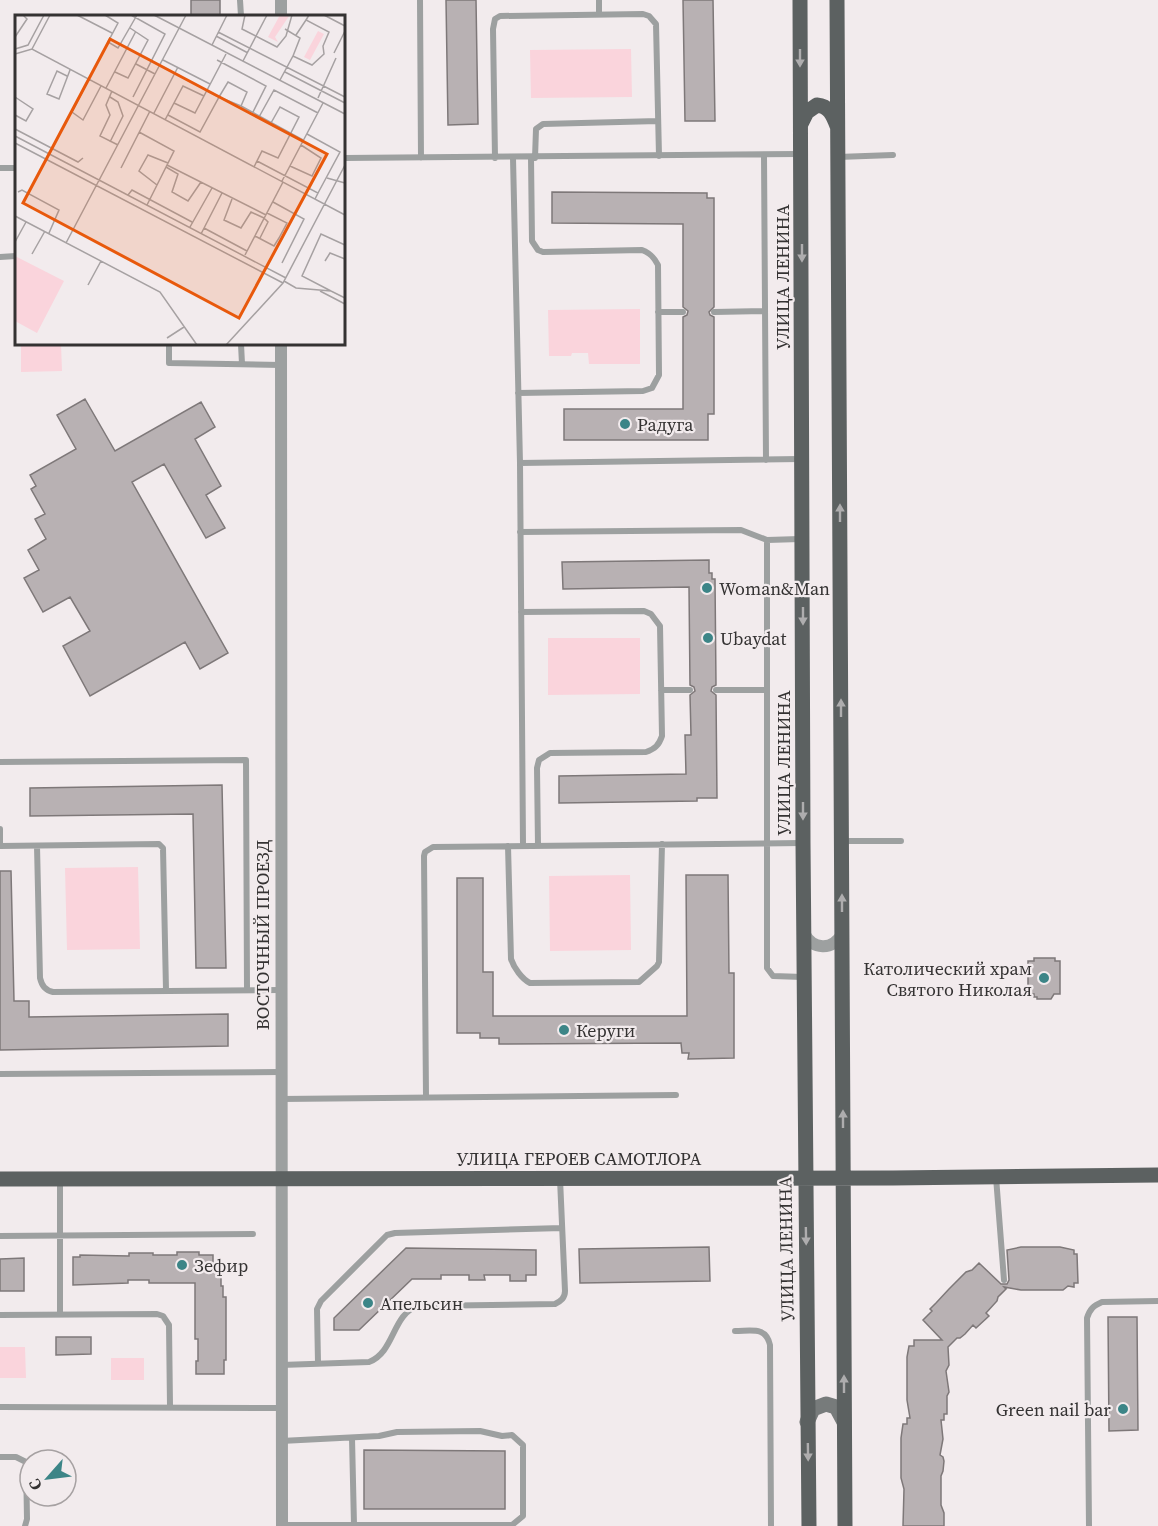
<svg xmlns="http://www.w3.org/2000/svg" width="1158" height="1526" viewBox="0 0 1158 1526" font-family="'Source Serif 4',serif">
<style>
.green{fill:#fad4dc}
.building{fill:#b8b1b3;stroke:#7e7879;stroke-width:1.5}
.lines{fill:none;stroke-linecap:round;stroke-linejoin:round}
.lane{stroke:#9da0a0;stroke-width:6}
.street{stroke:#9da0a0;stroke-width:12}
.secondary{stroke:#777b7b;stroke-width:15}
.primary{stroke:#5c6161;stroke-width:15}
.oneway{fill:#aeadae}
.poi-dot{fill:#3c8587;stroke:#f2ebed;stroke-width:2}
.labels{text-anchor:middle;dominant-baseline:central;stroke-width:4.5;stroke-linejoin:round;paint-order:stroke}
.street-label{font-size:18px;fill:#343232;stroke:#f2ebed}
.poi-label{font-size:18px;fill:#343232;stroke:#f2ebed;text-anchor:start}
.inset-road{fill:none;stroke:#a6a1a2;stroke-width:1.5}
.view{fill:#e8590c;fill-opacity:0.15;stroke:#e8590c;stroke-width:3}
.inset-edge{fill:none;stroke:#343232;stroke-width:3}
</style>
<rect width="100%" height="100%" fill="#f2ebed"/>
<!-- green -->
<path class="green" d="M631,49L632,97L531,98L530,50Z
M640,309V364H589L588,353H572L571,356H549L548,310Z
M21,344H61L62,371L21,372Z
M548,638H640V694L548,695Z
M138,867L140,949L67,950L65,868Z
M630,875L631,950L550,951L549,876Z
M0,1347H25L26,1378H0Z
M111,1358H144V1380H111Z"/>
<!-- building -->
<path class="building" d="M191,0H220V16H191Z
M446,0H476L478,124L448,125Z
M683,0H713L715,121H685Z
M552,192L707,193V198H714V307L709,312L710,315L714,317V414H708V440H564V409H683V317L687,315L688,311L683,307V224L552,223Z
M85,399L115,451L201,402L215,427L195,439L221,486L206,495L225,528L206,538L164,464L132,482L228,653L200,669L185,642L90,696L63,646L90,631L70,597L43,612L24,578L39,570L28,550L46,539L35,519L45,514L31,489L36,486L30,475L76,449L57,415Z
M709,560V573H712V579H715L716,685L712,687L711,691L716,695L717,798H697V801L559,803V776L686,774L685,735H691L690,695L695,691L694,687L690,685L689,587L563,589L562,562Z
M222,785L226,968H196L193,814L30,816V788Z
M0,871H11L14,1001H29V1017L228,1014V1046L0,1050Z
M686,875H728L729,973H734V1058L688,1059L689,1053H682L681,1043L499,1044V1038H480V1033H457V878H483V972H493V1016H687Z
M1034,958H1055V961H1060V994H1054L1051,999H1037V997H1034V994H1028V961H1034Z
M709,1247L710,1281L580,1283L579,1249Z
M1021,1247H1060L1074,1250V1254H1077L1078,1283H1074V1287L1068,1286L1063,1290H1021L1004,1287L1006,1289L998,1297L997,1301L986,1313L989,1316L976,1328L973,1325L965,1334L960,1338H957L948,1347L949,1365L946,1371L949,1392L947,1396V1414H944V1420H941L943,1439L940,1455L943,1457L944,1461L943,1471L941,1476V1505L944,1513V1526H903L904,1489L901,1478V1438L903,1424H907V1418H910L907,1400V1357L909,1346H914V1340H942L923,1320L932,1311L930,1309L936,1303L949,1289L966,1272L972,1270L979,1263L1001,1284H1007L1009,1280L1007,1250Z
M406,1248L536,1250V1275H526V1281H510V1275H484L485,1280H469V1275H441V1279H412L359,1330H334V1318Z
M177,1252H199V1255H213V1266H218V1274H221V1286H223V1297H226V1360H224V1374H196V1361H198V1339H195V1283H149V1280H128V1283L73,1285V1257H80V1255L129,1256V1253H153V1255H177Z
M24,1258V1291H0V1259Z
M1108,1317H1137L1138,1430L1109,1431Z
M56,1337H91V1354L56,1355Z
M364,1450L505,1451V1509H364Z"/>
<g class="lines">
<!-- lane -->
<path class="lane" d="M240,0L241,16
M420,0L421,158
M599,14V0
M764,155L766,460
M838,157L893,155
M344,158L799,154
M495,158L493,29L495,19L500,16L643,14L649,16L656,24L659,156
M513,158L520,463L523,846
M535,158L536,129L543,124L658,121
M0,168H16
M0,257L16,256
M658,312H683
M714,312L764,311
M169,344V363L281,365
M241,344L242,364
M518,393L643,391L652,388L659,375L658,265C654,257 650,253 642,250L543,252L538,250L532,241L531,158
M520,463L801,459
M520,532L741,530L767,540L800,539
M767,540V968L773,976L803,977
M521,612L644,611L651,614L660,626L662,736C659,745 655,749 646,752L550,753L539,760L537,768L538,846
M661,690H690
M716,690H767
M0,762L246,760L247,989
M0,829V846
M842,841H901
M0,846L159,844L163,848L166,990
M37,846L40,978C42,986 45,990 53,992L280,990
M508,846L511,959C514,968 522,979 530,983L639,982L657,966L659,962L662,844
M0,1074L280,1072
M426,1097L424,856L425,852L433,847L802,843
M281,1099L676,1095
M996,1177L1004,1280
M60,1180V1314
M0,1236L253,1234
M0,1315L157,1314L163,1316L169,1325L170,1406
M735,1331C751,1331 766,1326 770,1345L771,1526
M318,1363L317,1309L321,1301L387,1235L395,1233L562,1228
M281,1365L369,1362C395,1352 392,1314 418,1306L555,1304C561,1301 565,1298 565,1291L560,1179
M0,1407L281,1408
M352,1438L354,1525
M281,1441L379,1436L397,1432L480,1431L502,1436L512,1435L523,1445V1516L512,1525H283
M0,1457H16L26,1462L27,1519L25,1526
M1089,1526L1087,1318C1090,1309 1093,1306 1102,1302L1158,1301"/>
<!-- street -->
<path class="street" d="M281,16V0
M281,344L282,1526
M804,933C813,950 832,951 842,934"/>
<!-- secondary -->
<path class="secondary" d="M807,1422L813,1409L826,1404L836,1407L844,1422"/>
<!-- primary -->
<path class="primary" d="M800,0L803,843L809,1526
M837,0L845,1526
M801,124L807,112L817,105C829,106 833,115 837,126
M0,1179L893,1178L1158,1175"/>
</g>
<!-- one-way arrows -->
<defs><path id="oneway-solid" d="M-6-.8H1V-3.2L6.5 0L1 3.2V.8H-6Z" transform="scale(1.5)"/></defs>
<g class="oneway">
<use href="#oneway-solid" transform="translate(800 58) rotate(90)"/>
<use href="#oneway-solid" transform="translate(802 253) rotate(90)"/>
<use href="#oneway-solid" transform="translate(840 513) rotate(-90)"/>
<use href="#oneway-solid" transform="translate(803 616) rotate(90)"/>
<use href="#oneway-solid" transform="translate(841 708) rotate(-90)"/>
<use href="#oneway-solid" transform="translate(803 811) rotate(90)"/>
<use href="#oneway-solid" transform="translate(842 903) rotate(-90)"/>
<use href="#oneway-solid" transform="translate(843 1119) rotate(-90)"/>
<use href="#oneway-solid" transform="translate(806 1236) rotate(89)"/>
<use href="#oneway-solid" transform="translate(844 1384) rotate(-90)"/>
<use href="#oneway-solid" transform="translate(808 1452) rotate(89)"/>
</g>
<!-- markers -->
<g class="poi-dot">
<circle cx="625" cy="424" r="6"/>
<circle cx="707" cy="588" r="6"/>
<circle cx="708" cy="638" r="6"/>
<circle cx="1044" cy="978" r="6"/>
<circle cx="564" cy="1030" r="6"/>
<circle cx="182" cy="1265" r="6"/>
<circle cx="368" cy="1303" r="6"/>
<circle cx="1123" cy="1409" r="6"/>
</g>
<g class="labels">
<!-- street labels -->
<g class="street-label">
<text transform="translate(782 277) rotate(-90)">УЛИЦА ЛЕНИНА</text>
<text transform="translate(783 763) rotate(-90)">УЛИЦА ЛЕНИНА</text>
<text transform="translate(262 935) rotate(-90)">ВОСТОЧНЫЙ ПРОЕЗД</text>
<text x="579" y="1158">УЛИЦА ГЕРОЕВ САМОТЛОРА</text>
<text transform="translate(786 1249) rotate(-91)">УЛИЦА ЛЕНИНА</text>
</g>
<!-- poi labels -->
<g class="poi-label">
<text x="637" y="424">Радуга</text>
<text x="719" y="588">Woman&amp;Man</text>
<text x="720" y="638">Ubaydat</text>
<text x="1032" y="968" text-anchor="end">Католический храм<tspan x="1032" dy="21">Святого Николая</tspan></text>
<text x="576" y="1030">Керуги</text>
<text x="194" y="1265">Зефир</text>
<text x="380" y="1303">Апельсин</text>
<text x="1111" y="1409" text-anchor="end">Green nail bar</text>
</g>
</g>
<!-- overview -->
<g transform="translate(15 15)">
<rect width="330" height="330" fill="#f2ebed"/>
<path d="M265,0L274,1L260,22L263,27L253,22ZM303,16L309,19L295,45L289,42ZM0,241L49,266L22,318L0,306Z" fill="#fad4dc"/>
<path class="inset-road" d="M62,0L97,18M90,0L103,8L93,27L103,33L122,0M116,0L150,19L118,82M139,0L330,99M230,0L227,14L262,32L271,21L277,0M309,0L330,11M270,14L285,23L278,41M203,17L330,82M281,20L291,5M201,21L233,38M0,22L12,4L8,0M197,30L212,0M0,34L13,30L29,0M17,34L35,0M319,38L330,16M0,39L17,34L330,200M148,45L195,69M202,45L251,71L237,99M228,46L252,0M121,49L140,59M100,57L113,63L133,25L115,13M270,57L330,88M52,61L42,56L32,79L44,84L55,55M74,64L57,97L68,105L86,71M265,65L278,41L297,50L309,39L308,31L314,17L291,5L294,0M213,67L232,77L226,91L204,82ZM91,73L121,16M97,76L91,90L95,100L85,121L103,130M0,82L18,94L11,106L0,100M95,82L103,87L108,101L95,127M303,83L321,43M159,88L180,98L211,39M226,91L288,125M139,98L163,52M153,100L185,117L204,82L192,76M244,102L259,75L303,98M150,105L168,71L189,81M0,114L63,147L68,143M124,117L159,136L132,190M292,119L325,137L303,178M0,121L271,263M0,128L268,268M242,146L303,178L300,184M152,150L251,200M275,151L297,161L306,143L286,130M151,152L163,159L157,177L173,186L186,167M239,152L247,136L263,143L284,102L265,92L256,108M106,153L135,96M312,163L330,168M267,166L308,88M142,170L124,156L133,140L153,148M3,177L7,175L44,195L34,218M113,180L117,175L177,207M217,184L209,205L226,213L236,197L249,203M258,187L289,204L267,248M0,201L145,277L182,330M175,212L197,173M189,213L232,236M186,219L207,178M240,221L259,231L264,223L272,208L252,198M245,223L253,207L249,203M0,227L11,207M51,228L171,0M17,239L30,216M230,240L268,167M310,246L315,238L330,244M269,266L281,273L316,276L330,283M73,270L86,246M305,276L330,289M316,276L287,261L306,219L330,230M152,323L169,312M211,330L268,268L330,150"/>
<path class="view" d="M95,24L312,139L224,303L8,188Z"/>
<rect width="330" height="330" class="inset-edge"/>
</g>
<!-- north arrow -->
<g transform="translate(48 1478) rotate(242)"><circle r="28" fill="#f2ebed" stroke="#a6a1a2" stroke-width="1.5"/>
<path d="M0-4.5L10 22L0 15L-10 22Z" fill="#3c8587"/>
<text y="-9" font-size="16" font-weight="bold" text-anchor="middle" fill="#343232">С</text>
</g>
</svg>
